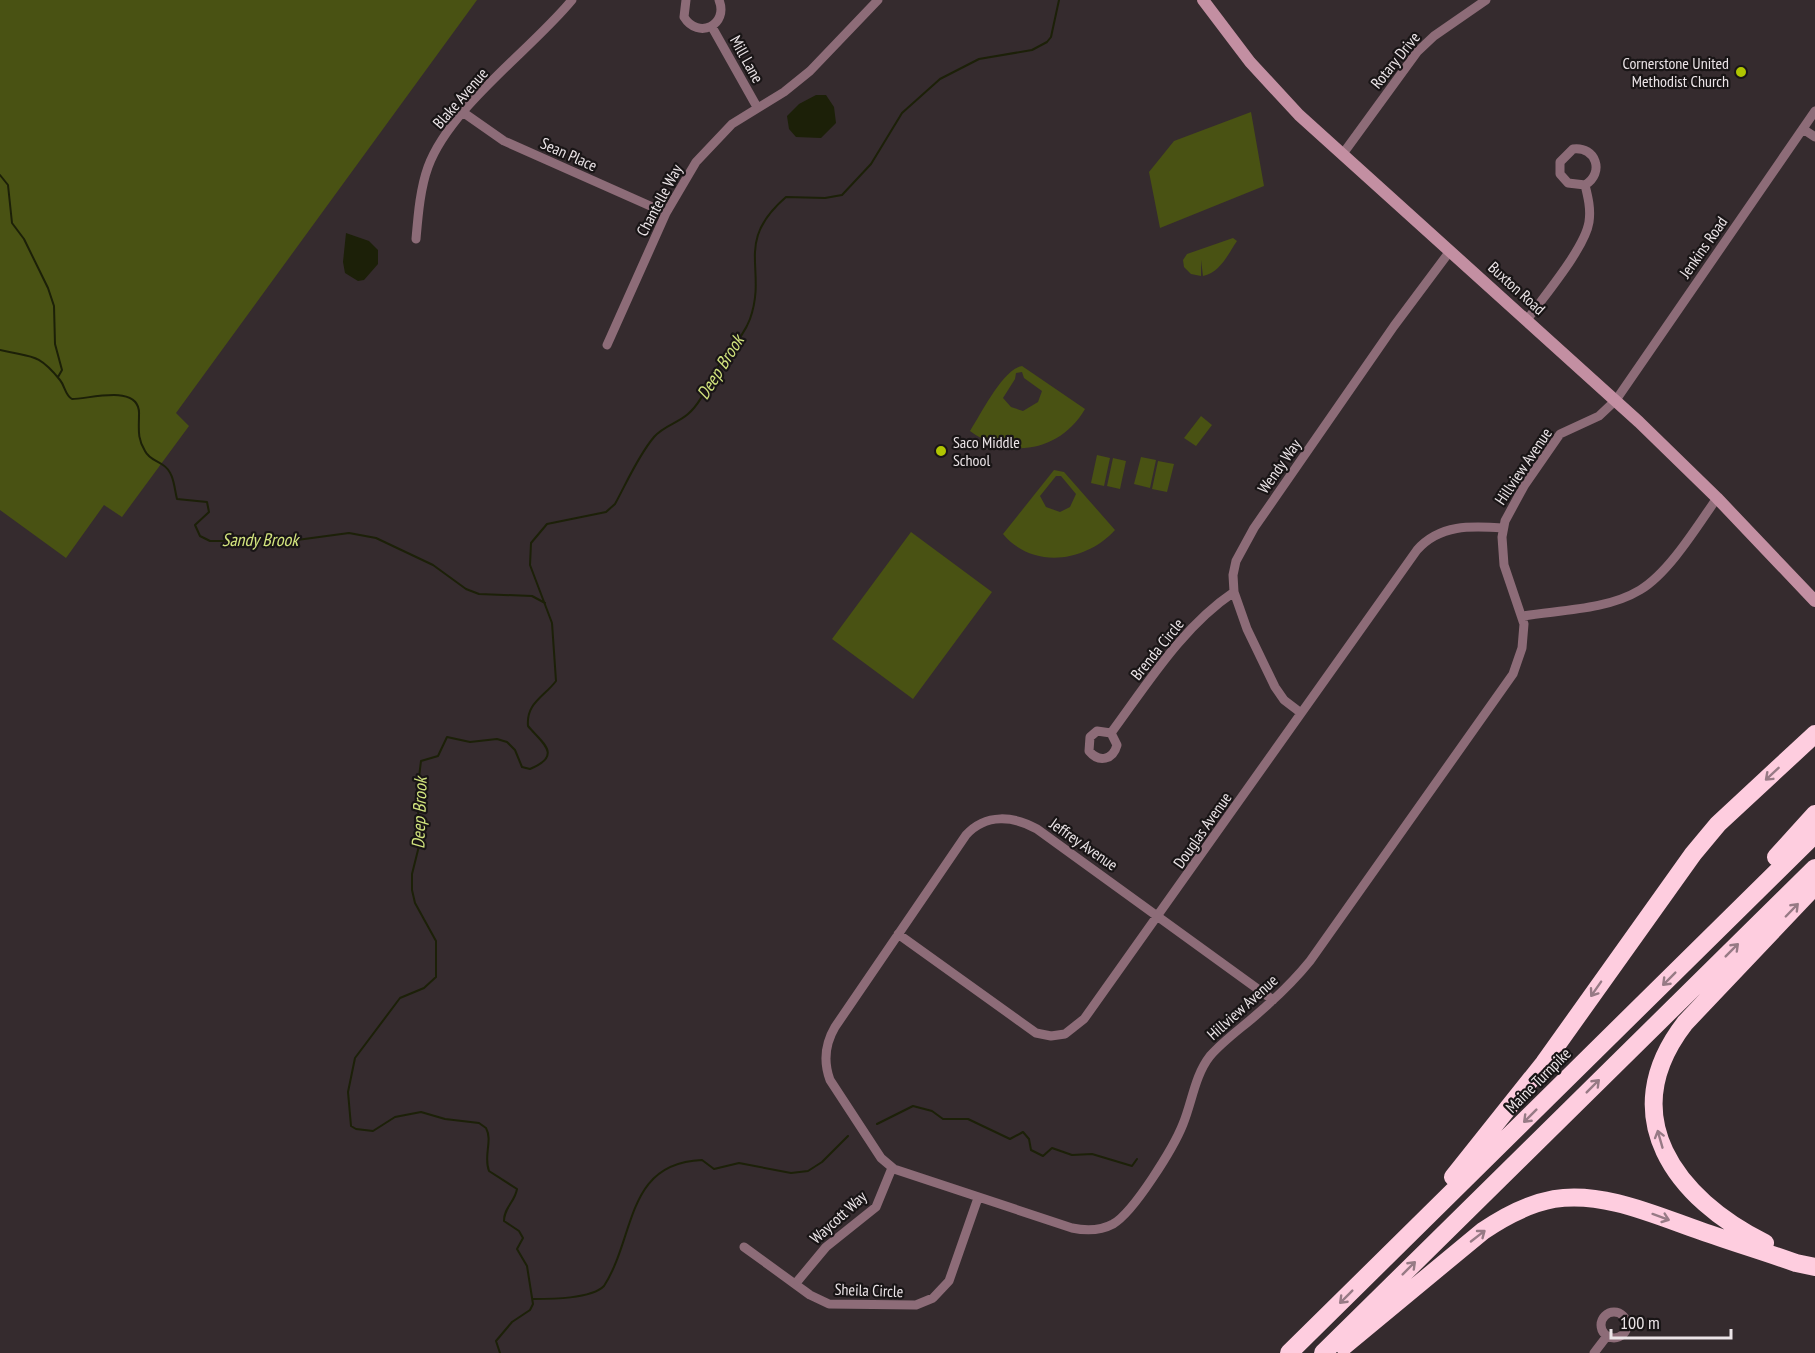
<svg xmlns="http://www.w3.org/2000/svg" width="1815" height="1353" viewBox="0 0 1815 1353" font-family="'PT Sans Narrow',sans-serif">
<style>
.green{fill:#495213;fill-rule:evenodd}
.water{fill:#1c2008}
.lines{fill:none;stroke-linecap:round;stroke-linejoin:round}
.stream{stroke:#1c2008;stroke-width:2}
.street{stroke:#8d6c78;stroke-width:9}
.secondary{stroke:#c38fa2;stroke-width:12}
.highway{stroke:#fecddf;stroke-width:18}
.oneway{stroke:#977a85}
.poi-dot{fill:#b0c501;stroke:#191516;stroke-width:2}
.labels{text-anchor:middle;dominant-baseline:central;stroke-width:4.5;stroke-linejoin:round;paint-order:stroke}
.street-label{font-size:16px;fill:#ebe4e7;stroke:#191516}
.poi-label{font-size:16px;fill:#ebe4e7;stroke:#191516;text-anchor:end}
.water-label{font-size:18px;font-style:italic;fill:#d3e57e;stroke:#191516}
</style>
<rect width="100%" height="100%" fill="#352b2e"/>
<!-- green -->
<path class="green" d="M0,0H477L176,413L189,426L122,517L104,505L66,558L0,510Z
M1251,112L1264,186L1160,228L1149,172L1174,141Z
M1233,238L1237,241C1228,254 1220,273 1203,276L1201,260V276L1191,274L1184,267L1183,260L1187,254Z
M1022,366L1085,409C1060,452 1009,460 970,431C981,414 1003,369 1022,366ZM1022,372L1024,378L1042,391L1038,402L1023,411L1011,407L1003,398L1015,379L1016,373Z
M1201,416L1212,425L1196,446L1184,438Z
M1097,455L1110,458L1104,486L1091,483Z
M1141,457L1156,460L1150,488L1134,484Z
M1113,458L1126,461L1120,489L1107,486Z
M1158,461L1174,464L1167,492L1152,489Z
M1054,470L1064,472L1115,530C1086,562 1033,570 1003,534ZM1056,476H1061L1076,494L1070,507L1060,512L1046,507L1040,496Z
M911,532L992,592L913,699L832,639Z"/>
<!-- water -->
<path class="water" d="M816,95H826L834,107L836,123L821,138L796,137L789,129L787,116L799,104Z
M346,233L369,241L378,250V264L364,280L358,281L345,273L343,262Z"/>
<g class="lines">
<!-- stream -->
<path class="stream" d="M0,175L8,185L12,223L24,239L48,288L54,306L55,344L62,370L58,377
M0,350C32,358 37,352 60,380C65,386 65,395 72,399C90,399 141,383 139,415C139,429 137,438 145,451C149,459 156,460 163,465C174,472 174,487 177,499L207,502L209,512L195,525L200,536L210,541H225L263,539L282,542L349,533L376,538L433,565L466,589L479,594L532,596L545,603
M877,1124L913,1106L932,1111L943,1119H968L1010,1139L1023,1132L1029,1139L1031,1150L1043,1156L1052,1148L1072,1155L1092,1154L1132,1166L1137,1159
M533,1299C551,1299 591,1299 604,1286C636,1236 625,1163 702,1160L714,1169L739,1163L791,1173L808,1171L822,1162L848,1136
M500,1353L496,1341L512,1322L530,1310L533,1304L527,1266L517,1249L523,1238L519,1231L504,1221C504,1207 515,1202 517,1189L489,1171C483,1156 493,1141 486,1128L479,1123L445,1119L421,1112L395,1117L373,1131L356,1129L351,1126L348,1092L355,1058L400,998L424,988L436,977V941L415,903L412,890V874L420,842L417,793L421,761L438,756L447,737L470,742L497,739L507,742L515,750L522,767L530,769C564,755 541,742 528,726C526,703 544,697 556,681L552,623L530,565L531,543L547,524L606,512L615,504C627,482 638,456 654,437C663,426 678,423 688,414C702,402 708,383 717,368C728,351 743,338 750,319C768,268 733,243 786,197L825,198L842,195L871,164L902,113L940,79L979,59L1032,50L1047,42L1051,37L1059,0"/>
<!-- street -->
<path class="street" d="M686,0L684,17C698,40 729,25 719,0
M712,27L757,107
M464,113L504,141L666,213
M1803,129L1815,137
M1342,155L1417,52L1434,36L1486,0
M416,239C418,216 420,189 428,167C450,107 531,50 572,0
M1527,320C1544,296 1585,248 1589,222C1591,209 1588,197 1585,185C1605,173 1596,146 1573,149L1560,162V174L1568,183L1585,185
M607,345L666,213L696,162L732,124L784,92L810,71L878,0
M1523,616C1560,610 1607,610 1640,590C1669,573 1698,525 1717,498
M1301,713L1284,700L1275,687L1247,629L1234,592L1233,575L1236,561L1254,528L1394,326L1450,251
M1111,733L1117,745C1113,760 1099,763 1089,751L1090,737L1097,731L1111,733C1148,683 1182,627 1234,592
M898,934L1036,1033L1051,1036L1065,1034L1084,1019L1417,550C1440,524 1471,526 1503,528
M1273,1000L1037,829C1014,816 986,813 966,835L835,1027C825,1044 823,1061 830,1080L881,1158L894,1169L1072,1228C1086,1231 1100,1231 1113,1224C1134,1212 1174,1147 1183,1124C1192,1102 1195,1075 1210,1056C1223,1041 1240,1029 1255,1016C1275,999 1293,982 1310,961L1513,674L1522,648L1524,624L1504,565L1502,537L1505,521L1524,486L1560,434L1599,416L1616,400L1815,111
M744,1247L810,1295L829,1304L916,1305L933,1298L949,1281L978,1198
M796,1283L826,1247L876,1207L892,1168
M1601 1325a13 13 0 1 1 26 0a13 13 0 1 1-26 0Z
M1594,1353L1607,1336"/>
<!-- secondary -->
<path class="secondary" d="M1203,0L1250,62L1299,115L1639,422L1717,498L1815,601"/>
<!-- highway -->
<path class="highway" d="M1776,857L1815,814
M1453,1177L1544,1063L1693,854L1718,824L1815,734
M1765,1243C1676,1199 1613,1116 1685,1023L1815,886
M1344,1346L1483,1231C1505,1216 1527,1204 1554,1199C1603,1191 1655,1215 1701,1231C1732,1242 1765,1252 1796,1263L1815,1267
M1289,1353L1815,834
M1323,1353L1815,868"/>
</g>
<!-- one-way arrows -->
<defs><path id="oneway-shaft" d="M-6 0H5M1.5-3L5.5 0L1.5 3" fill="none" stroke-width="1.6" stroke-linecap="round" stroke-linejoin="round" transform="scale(1.5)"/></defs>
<g class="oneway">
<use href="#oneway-shaft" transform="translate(1772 774) rotate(137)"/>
<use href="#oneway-shaft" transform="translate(1792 910) rotate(-46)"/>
<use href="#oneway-shaft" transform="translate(1732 950) rotate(-45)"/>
<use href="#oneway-shaft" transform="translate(1669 979) rotate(135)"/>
<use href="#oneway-shaft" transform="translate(1596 989) rotate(125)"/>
<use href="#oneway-shaft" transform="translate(1593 1086) rotate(-45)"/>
<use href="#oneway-shaft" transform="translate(1530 1116) rotate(135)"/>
<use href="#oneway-shaft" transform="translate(1660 1139) rotate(-106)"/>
<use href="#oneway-shaft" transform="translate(1661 1217) rotate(20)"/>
<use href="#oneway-shaft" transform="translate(1478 1236) rotate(-38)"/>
<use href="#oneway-shaft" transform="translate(1409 1268) rotate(-45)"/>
<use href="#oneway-shaft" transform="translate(1346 1297) rotate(135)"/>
</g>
<!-- markers -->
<g class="poi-dot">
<circle cx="1741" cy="72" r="6"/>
<circle cx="941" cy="451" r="6"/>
</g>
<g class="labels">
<!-- street labels -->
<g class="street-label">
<text transform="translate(747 59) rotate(61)">Mill Lane</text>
<text transform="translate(1395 60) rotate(-51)">Rotary Drive</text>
<text transform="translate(460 98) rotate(-49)">Blake Avenue</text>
<text transform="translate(569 154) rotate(24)">Sean Place</text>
<text transform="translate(659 200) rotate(-62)">Chantelle Way</text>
<text transform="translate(1703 247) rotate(-55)">Jenkins Road</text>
<text transform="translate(1517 288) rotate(42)">Buxton Road</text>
<text transform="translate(1279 466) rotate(-55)">Wendy Way</text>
<text transform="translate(1523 466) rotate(-56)">Hillview Avenue</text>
<text transform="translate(1157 649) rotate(-51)">Brenda Circle</text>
<text transform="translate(1202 830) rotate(-55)">Douglas Avenue</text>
<text transform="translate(1084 844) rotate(35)">Jeffrey Avenue</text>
<text transform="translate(1242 1007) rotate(-42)">Hillview Avenue</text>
<text transform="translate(1538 1080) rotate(-45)">Maine Turnpike</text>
<text transform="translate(838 1217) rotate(-42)">Waycott Way</text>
<text transform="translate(869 1290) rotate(2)">Sheila Circle</text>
</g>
<!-- poi labels -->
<g class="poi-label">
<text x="1729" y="63">Cornerstone United<tspan x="1729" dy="18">Methodist Church</tspan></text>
<text x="953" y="442" text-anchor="start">Saco Middle<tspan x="953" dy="18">School</tspan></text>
</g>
<!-- water labels -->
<g class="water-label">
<text transform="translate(720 367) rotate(-58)">Deep Brook</text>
<text x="260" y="539">Sandy Brook</text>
<text transform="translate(419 813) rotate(-88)">Deep Brook</text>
</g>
</g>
<!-- scale -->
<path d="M1611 1329v9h120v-9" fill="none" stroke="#ebe4e7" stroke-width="3"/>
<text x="1620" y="1329" font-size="18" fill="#ebe4e7" stroke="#191516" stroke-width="4.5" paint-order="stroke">100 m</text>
</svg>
